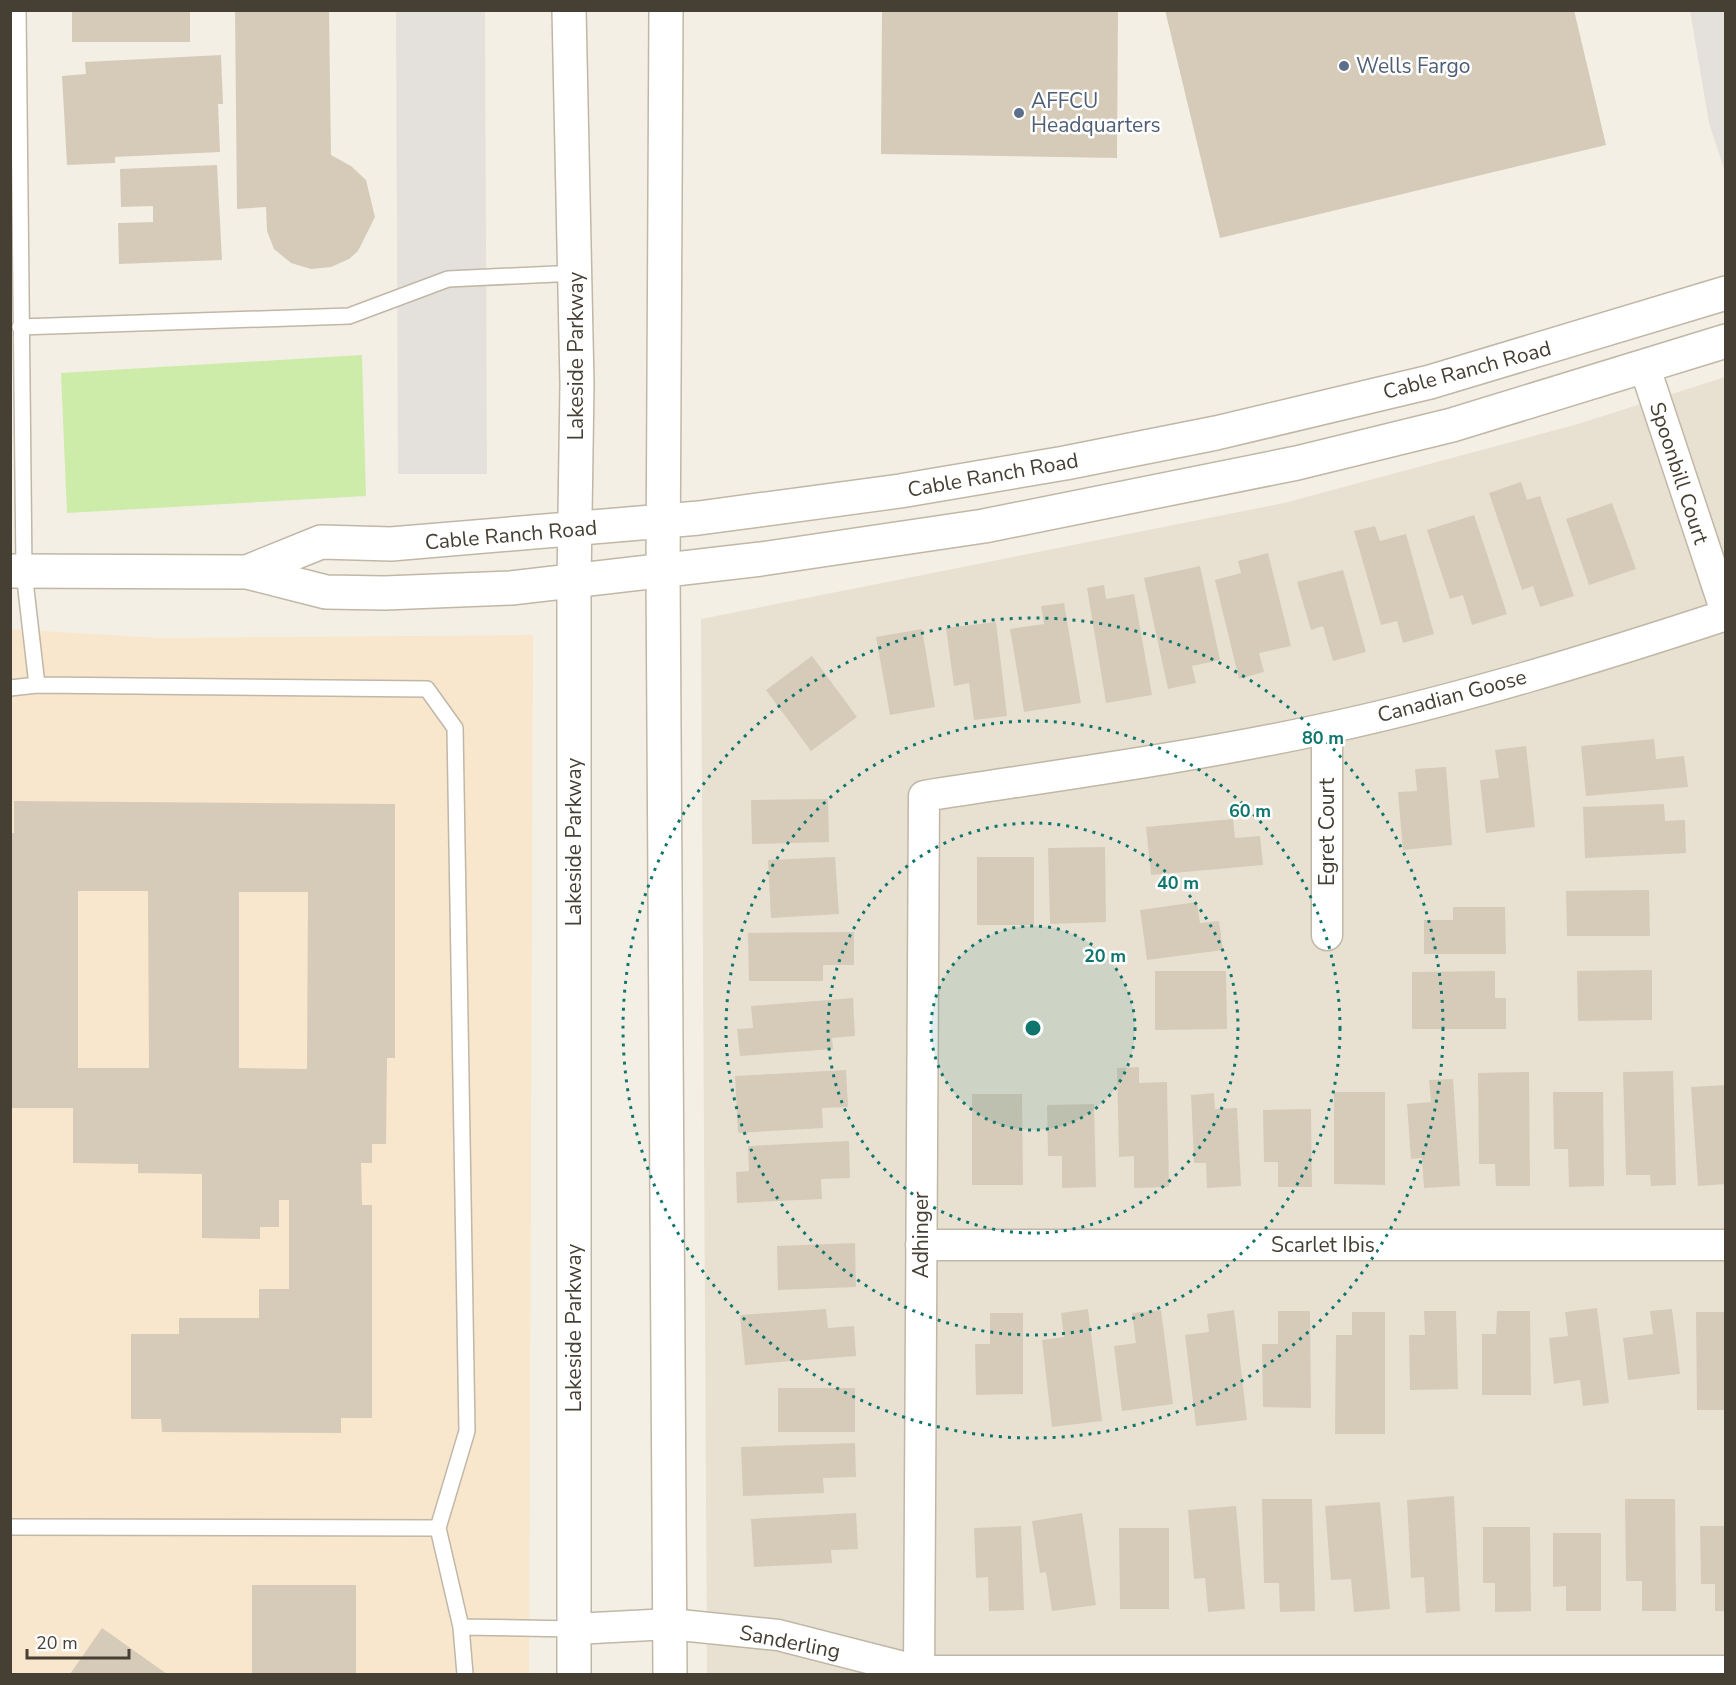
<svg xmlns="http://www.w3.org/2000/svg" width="1736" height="1685" viewBox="0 0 1736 1685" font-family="'Nunito Sans',sans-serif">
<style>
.residential{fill:#e8e1d2}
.commercial{fill:#f8e6cd}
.garden{fill:#cdeba9}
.parking{fill:#e4e1dd}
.building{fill:#d6cbb9;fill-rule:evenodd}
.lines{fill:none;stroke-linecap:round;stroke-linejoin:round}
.service-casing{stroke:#c0b7a6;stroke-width:18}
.minor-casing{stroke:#c0b7a6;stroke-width:33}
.tertiary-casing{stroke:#c0b7a6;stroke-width:36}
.service{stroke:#fff;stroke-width:15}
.minor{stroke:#fff;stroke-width:30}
.tertiary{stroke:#fff;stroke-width:33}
.ring{fill:none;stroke:#0f766e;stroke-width:3;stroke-dasharray:3 6}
.service-dot{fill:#5c6f8a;stroke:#fff;stroke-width:2}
.labels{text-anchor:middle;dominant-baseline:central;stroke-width:5;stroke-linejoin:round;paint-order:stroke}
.service-label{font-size:21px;fill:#4e5e75;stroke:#fff;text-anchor:start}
.street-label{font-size:21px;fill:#463f33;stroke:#fff}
.centre{fill:#0f766e;stroke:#fff;stroke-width:3}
.ring-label{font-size:18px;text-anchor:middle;font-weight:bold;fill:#0f766e;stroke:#fff;stroke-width:5;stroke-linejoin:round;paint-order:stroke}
</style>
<rect width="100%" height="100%" fill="#f4efe4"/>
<!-- residential -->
<path class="residential" d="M1725,377V1674H707L701,619L1284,503L1578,424Z"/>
<!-- commercial -->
<path class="commercial" d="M10,629L159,638L533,635L529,1674H11Z"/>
<!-- garden -->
<path class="garden" d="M362,355L366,496L67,513L61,373Z"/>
<!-- parking -->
<path class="parking" d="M396,11H485L487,474H398Z
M1690,11H1725V172L1709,123Z"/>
<!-- building -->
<path class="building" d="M72,10H190V42H72Z
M235,10H329L331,155L351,166L366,180L375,217L358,251L349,259L331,267L311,269L291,263L274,249L267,231L266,207L237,209Z
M882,10H1118L1117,158L881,154Z
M1165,10H1574L1606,145L1220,238Z
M221,55L223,104H218L220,152L115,157V163L67,165L62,76L86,74L85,62Z
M217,165L222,260L119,264L118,223L153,222V206L121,207L120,169Z
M1521,482L1527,500L1540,496L1574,596L1540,607L1533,586L1522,590L1489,493Z
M1612,503L1636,569L1589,585L1566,519Z
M1474,515L1507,614L1472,625L1463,595L1450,599L1427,530Z
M1375,526L1380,541L1406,534L1434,634L1403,643L1397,621L1381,625L1354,531Z
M1268,553L1291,646L1259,653L1264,672L1239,679L1215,580L1241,573L1238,561Z
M1200,566L1220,660L1192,666L1196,683L1168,689L1144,578Z
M1343,570L1366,652L1333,661L1323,626L1311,630L1297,582Z
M1104,585L1106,599L1134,594L1152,695L1106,703L1087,588Z
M1064,603L1081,703L1024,712L1010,629L1044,624L1041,606Z
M996,622L1007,716L974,720L969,683L954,686L946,628Z
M922,629L935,707L890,715L876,637Z
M812,656L857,717L811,751L766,690Z
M1654,739L1656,759L1684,756L1688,787L1586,796L1581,746Z
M1526,746L1535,827L1486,833L1480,780L1499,778L1495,750Z
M1446,767L1452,845L1403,850L1398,792L1417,791L1415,769Z
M828,799L829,842L752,844L751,800Z
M14,801L395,804V1058H387L386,1144H372V1163H361L362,1205H372V1418H341V1433L162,1432L161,1419H131V1334H179V1318H259V1289H289V1200H279V1227H260V1239L202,1238V1174L138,1173V1164L73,1163V1108H10V833H14ZM78,891H148L149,1068H78ZM239,892H308L307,1069L239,1068Z
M1664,804L1665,821L1685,820L1686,853L1585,858L1583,807Z
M1233,819L1235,838L1260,836L1263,865L1151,875L1146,827Z
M1105,847L1106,922L1050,924L1048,848Z
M835,857L839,914L771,918L768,860Z
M977,857H1034V925H977Z
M1649,890L1650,936H1567L1566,891Z
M1197,902L1200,923L1219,921L1223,950L1147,960L1140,910Z
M1453,907H1505L1506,954H1424V920H1453Z
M854,932V965H823V981H749L748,933Z
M1652,970V1020L1578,1021L1577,971Z
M1155,971H1226L1227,1029L1155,1030Z
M1495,971V998H1506V1029H1412V972Z
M853,998L855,1036L832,1038L833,1049L740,1056L737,1029L753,1028L751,1006Z
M1139,1067V1083L1167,1082L1169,1187L1134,1188V1156L1119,1157L1117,1068Z
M846,1070L848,1107L822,1108L823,1128L738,1133L735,1076Z
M1673,1071L1676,1185L1651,1186L1650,1175H1626L1623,1072Z
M1529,1072L1530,1186H1496L1495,1164H1479L1478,1073Z
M1453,1079L1460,1186L1424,1188L1422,1158L1411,1159L1407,1104L1431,1102L1429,1080Z
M1726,1085V1184L1698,1186L1691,1087Z
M1334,1092H1385V1185L1334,1184Z
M1553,1092H1603L1604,1186L1569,1187L1568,1149H1554Z
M1214,1093L1215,1109L1237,1108L1241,1186L1207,1188L1206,1163H1194L1191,1095Z
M972,1094H1022L1023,1185H972Z
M1094,1104L1096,1187L1062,1188V1156H1048L1047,1105Z
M1311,1109L1312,1187H1278V1162H1264L1263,1110Z
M849,1141L850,1178L821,1179L822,1199L737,1203L736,1172L749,1171L748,1146Z
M855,1243L856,1287L778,1290L777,1246Z
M1597,1308L1609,1403L1583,1406L1580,1380L1554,1384L1549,1338L1568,1336L1565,1312Z
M826,1309L828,1328L854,1326L856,1356L745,1365L740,1315Z
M1088,1309L1102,1421L1052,1427L1042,1340L1064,1337L1061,1313Z
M1672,1309L1680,1374L1628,1380L1623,1338L1653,1334L1650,1311Z
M1161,1310L1173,1404L1122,1411L1114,1346L1136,1343L1132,1313Z
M1234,1310L1247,1420L1196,1426L1185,1335L1209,1332L1207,1314Z
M1278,1311H1310L1311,1408L1263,1407L1262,1344H1278Z
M1424,1311H1456L1458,1389L1410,1390L1409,1335H1425Z
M1497,1311H1530L1531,1395H1482V1334H1496Z
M1352,1312H1385V1434H1335L1336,1335H1352Z
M1696,1312H1726V1410H1697Z
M990,1313H1023V1394L976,1395L975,1344H990Z
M778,1388H855V1432H778Z
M855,1443L856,1477L823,1478L824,1493L743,1496L741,1447Z
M1454,1496L1460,1611L1426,1613L1424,1577L1411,1578L1407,1500Z
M1262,1499H1312L1315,1611L1280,1612L1279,1583H1264Z
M1625,1499H1675L1676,1611H1642V1581H1626Z
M1380,1502L1390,1609L1354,1612L1351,1579L1331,1580L1325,1506Z
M1236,1506L1245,1609L1208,1612L1205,1578L1194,1579L1188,1510Z
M856,1513L858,1549L831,1550L832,1563L754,1567L751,1519Z
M1082,1513L1096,1605L1052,1611L1046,1572L1040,1573L1032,1521Z
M1021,1526L1024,1610L989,1611L988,1577L976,1578L974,1528Z
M1700,1526H1726V1611H1715V1584H1701Z
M1483,1527H1530L1531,1611L1495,1612V1583H1483Z
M1119,1528H1169V1609H1120Z
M1553,1533H1601V1611H1566V1586L1553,1587Z
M252,1585H356V1674H252Z
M102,1628L167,1674H70Z"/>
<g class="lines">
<defs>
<path id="service" d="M20,327L349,316L448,279L577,273
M37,685L427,689L455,728L467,1431L438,1528L461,1627
M10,688L37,685L24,572L18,10
M10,1527L438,1528
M465,1674L461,1627L574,1629"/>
<path id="minor" d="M1645,368L1726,612
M1327,728V935
M921,1245H1726
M574,1629L670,1624L778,1635L919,1671H1726
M919,1674L924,796C1059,775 1195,757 1328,728C1462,699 1595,658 1726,615"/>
<path id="tertiary" d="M569,10L577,384L574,582V1674
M666,10L663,572L670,1674
M10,571L247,572L326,592L385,593L511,588L761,559L984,526L1297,463L1452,425L1726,341
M247,572L321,542L391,544L699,518L900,491L1065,463L1216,433L1430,382L1726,293"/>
</defs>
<!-- service casing -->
<use href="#service" class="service-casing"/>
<!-- minor casing -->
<use href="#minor" class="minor-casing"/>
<!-- tertiary casing -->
<use href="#tertiary" class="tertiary-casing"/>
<!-- service -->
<use href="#service" class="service"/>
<!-- minor -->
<use href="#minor" class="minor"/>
<!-- tertiary -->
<use href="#tertiary" class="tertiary"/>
</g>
<!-- distance rings -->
<circle cx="1033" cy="1028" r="102" fill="#0f766e" fill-opacity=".12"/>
<g class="ring">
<circle cx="1033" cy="1028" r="102"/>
<circle cx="1033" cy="1028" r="205"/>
<circle cx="1033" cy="1028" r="307"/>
<circle cx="1033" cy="1028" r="410"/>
</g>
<!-- markers -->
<g class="service-dot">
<circle cx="1344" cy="66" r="6"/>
<circle cx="1019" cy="113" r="6"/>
</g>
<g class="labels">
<!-- service labels -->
<g class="service-label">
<text x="1356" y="66">Wells Fargo</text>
<text x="1031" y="101">AFFCU<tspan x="1031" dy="24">Headquarters</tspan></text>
</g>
<!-- street labels -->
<g class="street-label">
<text transform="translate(576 356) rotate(-90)">Lakeside Parkway</text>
<text transform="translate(1467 370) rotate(-15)">Cable Ranch Road</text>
<text transform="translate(1679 473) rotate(72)">Spoonbill Court</text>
<text transform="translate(993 475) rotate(-10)">Cable Ranch Road</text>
<text transform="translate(511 535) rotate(-5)">Cable Ranch Road</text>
<text transform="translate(1452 696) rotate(-15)">Canadian Goose</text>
<text transform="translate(1327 832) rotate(-90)">Egret Court</text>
<text transform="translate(574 842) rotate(-90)">Lakeside Parkway</text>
<text transform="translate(921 1235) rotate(-90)">Adhinger</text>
<text x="1323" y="1245">Scarlet Ibis</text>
<text transform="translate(574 1328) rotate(-90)">Lakeside Parkway</text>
<text transform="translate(790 1642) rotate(11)">Sanderling</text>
</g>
</g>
<circle cx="1033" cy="1028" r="9" class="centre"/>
<g class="ring-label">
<text x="1323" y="744">80 m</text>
<text x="1250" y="817">60 m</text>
<text x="1178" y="889">40 m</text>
<text x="1105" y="962">20 m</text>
</g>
<!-- border -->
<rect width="1736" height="1685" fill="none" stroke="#463f33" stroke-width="24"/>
<!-- scale -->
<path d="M27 1649v9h102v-9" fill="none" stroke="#463f33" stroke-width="3"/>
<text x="36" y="1649" font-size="18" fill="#463f33" stroke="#ffffff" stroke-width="4.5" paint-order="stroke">20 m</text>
</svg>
